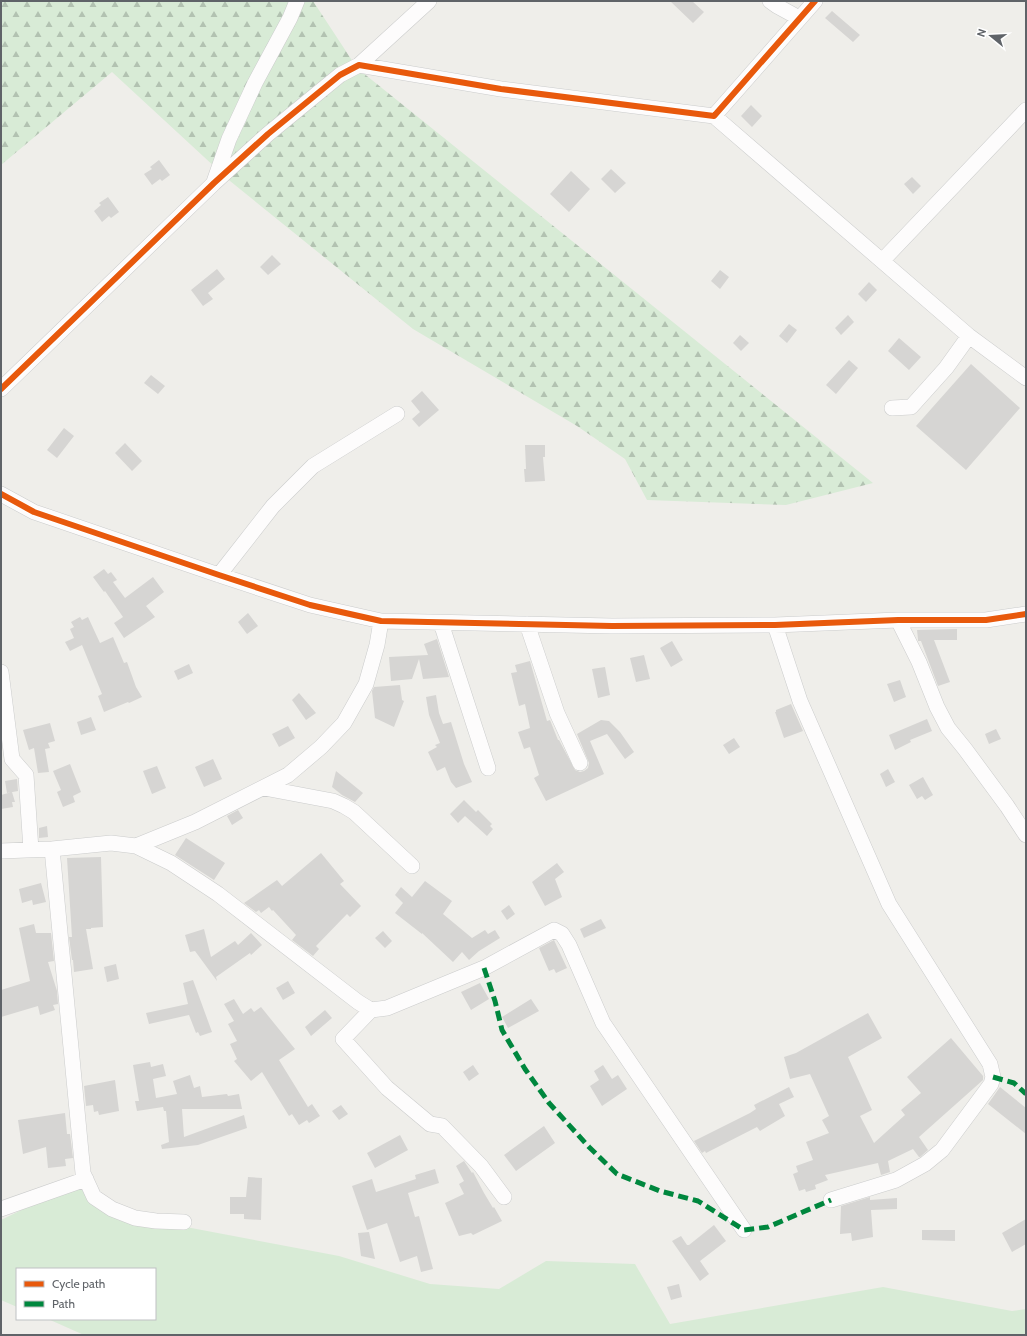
<svg xmlns="http://www.w3.org/2000/svg" width="1027" height="1336" viewBox="0 0 1027 1336" font-family="Cabin,sans-serif">
<style>
.green{fill:#d8ebd6}
.forest{fill:url(#forest-firs)}
.building{fill:#d6d5d3}
.lines{fill:none;stroke-linecap:round;stroke-linejoin:round}
.minor-casing{stroke:#cbcccc;stroke-width:16}
.minor{stroke:#fdfcfc;stroke-width:15}
.quiet{stroke:#00873e;stroke-width:5;stroke-dasharray:10 5;stroke-linecap:butt}
.cycleway-casing{stroke:#fff;stroke-width:8}
.cycleway{stroke:#e8590c;stroke-width:6}
</style>
<defs>
<pattern id="forest-firs" width="22" height="20" patternUnits="userSpaceOnUse"><rect width="22" height="20" fill="#d8ebd6"/><path d="M5 1l3.5 6h-7zM16 11l3.5 6h-7z" fill="#b2c2b1"/></pattern>
</defs>
<rect width="100%" height="100%" fill="#efeeea"/>
<!-- green -->
<path class="green" d="M84,1185L95,1202L186,1227L339,1256L430,1284L499,1289L546,1261L635,1264L670,1324L883,1287L1012,1311L1026,1309V1335H84L48,1319H155V1269H17V1307L1,1300V1220L42,1200Z"/>
<!-- forest -->
<path class="forest" d="M1,1H313L357,68L873,483L786,505L647,500L625,459L577,426L413,329L230,181L112,72L1,165Z"/>
<!-- building -->
<path class="building" d="M670,1H692L704,12L693,23Z
M832,11L860,35L853,42L825,18Z
M751,105L762,116L752,127L741,116Z
M159,160L170,175L162,181L160,179L152,185L144,174L152,169L150,167Z
M611,169L626,183L615,193L601,179Z
M571,171L590,189L569,212L550,194Z
M912,177L921,186L913,194L904,184Z
M108,197L119,212L111,218L109,216L102,222L94,211L101,205L99,203Z
M272,255L281,264L268,275L260,267Z
M217,269L225,279L208,293L213,299L203,306L191,290Z
M720,270L729,277L720,289L711,281Z
M869,282L877,290L866,302L858,294Z
M848,315L854,322L841,335L835,328Z
M789,324L797,330L787,343L779,336Z
M740,335L749,343L741,351L733,343Z
M899,338L921,357L909,370L888,351Z
M849,360L858,368L836,394L826,385Z
M971,364L1020,408L966,470L916,426Z
M151,375L165,386L158,394L144,383Z
M422,391L439,410L419,427L412,419L420,412L411,401Z
M64,428L74,436L57,458L47,450Z
M125,443L142,461L132,471L115,453Z
M525,445H545V457H543L545,481L525,482L524,469H526Z
M104,569L108,574L111,572L117,580L113,582L125,598L153,577L164,592L146,606L155,617L124,638L114,623L123,617L105,591L104,592L93,577Z
M248,613L258,626L247,634L238,622Z
M80,617L82,620L88,617L100,643L113,637L124,663L127,662L136,687L142,697L129,703L128,702L104,712L98,696L102,694L82,645L70,651L65,642L74,638L70,629L74,627L71,622Z
M957,629V640H934L950,682L938,686L921,641H918V639L917,630Z
M437,639L449,677L423,679L419,659L412,679L391,681L389,657L428,655L424,644Z
M672,641L683,660L671,667L660,648Z
M644,655L650,679L636,682L630,658Z
M530,661L547,721L550,720L558,740H559L575,770L580,772L584,771L588,768L589,763L577,734L601,720L609,721L620,732L634,752L625,759L607,734L590,741L604,774L546,801L534,778L539,775L530,747L524,749L518,732L530,728L525,704L519,706L511,673L517,672L515,665Z
M189,664L193,673L178,680L174,671Z
M605,667L610,695L598,698L592,669Z
M900,680L906,697L894,702L887,684Z
M400,685L402,700L404,701L394,727L375,718L372,691L374,687Z
M299,693L316,713L306,720L292,700Z
M436,695L439,713L443,724L451,722L464,764L472,782L456,788L451,782L445,767L437,771L428,752L437,747L435,745L440,743L429,715L426,697Z
M791,704L803,731L784,738L775,712H776V710Z
M91,717L96,730L81,735L77,722Z
M927,719L932,731L910,740L911,742L895,750L889,735Z
M50,723L55,741L48,743L50,748L45,749L49,772L38,773L34,748L29,750L23,730Z
M288,726L295,738L279,747L272,734Z
M996,729L1001,739L989,744L985,734Z
M734,738L740,747L729,754L723,745Z
M213,759L222,779L204,787L195,767Z
M70,764L81,792L73,796L75,802L63,807L57,792L61,790L53,771Z
M157,766L166,788L152,794L143,771Z
M888,769L895,782L886,787L880,774Z
M336,771L363,793L355,802L342,795L332,787Z
M923,777L933,795L925,800L922,796L917,799L909,785Z
M17,779L18,791L7,793L5,781Z
M12,792L15,802H12L13,807L1,809V795Z
M464,800L476,812L478,810L492,824L490,826L493,829L487,836L465,816L458,823L450,814Z
M238,810L243,818L232,825L227,816Z
M47,826L48,837L39,838V828Z
M186,838L225,863L214,880L175,855Z
M321,853L344,881L340,884L361,906L350,917L347,914L316,946L319,949L313,956L292,940L296,935L273,910L272,911L269,907L261,913L259,910L256,912L244,903L277,880L282,886Z
M101,857L103,927L91,928V929H86L93,969L74,972L73,960H72L69,937H72L67,858Z
M557,863L564,872L555,879L562,897L545,906L532,882Z
M425,881L452,901L443,914L472,938L485,930L488,934L495,930L500,938L479,951L469,960L462,952L453,962L422,933V934L395,913L403,903L395,895L401,887L412,897Z
M41,883L46,902L33,905L32,900L22,903L19,889Z
M509,905L515,914L507,920L501,911Z
M601,919L606,928L584,938L580,929Z
M34,924L36,933H51L54,961L48,962L57,991L58,1004L53,1005L55,1010L40,1015L38,1006L1,1017V990L30,981L19,928Z
M204,929L211,957L235,941L238,945L251,933L262,945L251,955L250,953L216,977L217,981L195,951L190,952L185,935Z
M383,931L392,941L385,948L375,938Z
M554,940L567,968L556,973L554,969L549,971L539,948Z
M116,964L119,979L107,982L104,967Z
M193,980L212,1032L200,1036L198,1032L196,1033L189,1015L149,1024L146,1013L188,1004L183,983Z
M288,981L295,993L283,1000L276,988Z
M480,983L489,999L471,1010L461,992Z
M234,999L243,1014L251,1008L254,1012L261,1007L295,1049L279,1060L308,1107L312,1104L320,1116L309,1123L307,1120L299,1125L292,1114L289,1116L262,1072L251,1081L234,1061L237,1059L230,1044L237,1041L228,1024L234,1021L224,1004Z
M531,999L539,1011L508,1028L502,1017Z
M325,1010L332,1018L311,1036L305,1027Z
M868,1013L882,1038L848,1057L872,1110L860,1116L874,1143L905,1115L901,1110L921,1093L907,1077L951,1038L983,1076V1080L919,1137L928,1150L920,1157H919L913,1149L888,1161L890,1172L881,1175L878,1163L825,1175L828,1180L815,1185L816,1189L806,1192L805,1189L799,1191L793,1174L798,1172L796,1166L813,1160L806,1142L829,1133L822,1120L829,1116L810,1074L790,1079L784,1057L796,1053Z
M150,1062L151,1067L163,1064L166,1076L153,1079L156,1098L177,1094L173,1081L190,1075L194,1088L200,1086L202,1097L227,1094L228,1096L239,1094L242,1109H182L184,1137L244,1115L247,1128L198,1145L162,1149L161,1145L169,1142L166,1111H164L163,1107L137,1111L135,1101H139L133,1065Z
M473,1065L479,1074L469,1081L463,1072Z
M603,1065L612,1079L618,1075L627,1089L602,1106L590,1086L599,1080L594,1071Z
M115,1080L119,1111L99,1115L98,1111L94,1112L93,1105L86,1106L84,1086Z
M789,1087L794,1097L779,1104L785,1116L760,1131L757,1127L706,1153L705,1151L702,1153L694,1141L750,1113L756,1109L754,1105Z
M1000,1087L1026,1108V1134L988,1104Z
M341,1105L348,1114L339,1120L332,1111Z
M65,1113L67,1134H70L73,1158L65,1159L66,1166L48,1168L46,1147L23,1154L18,1120Z
M544,1126L555,1143L516,1171L504,1155Z
M400,1135L408,1150L375,1168L367,1153Z
M464,1161L472,1173L473,1172L484,1193L493,1208L494,1207L502,1221L473,1235L471,1233L459,1236L445,1203L464,1194L459,1184L464,1181L456,1166Z
M435,1169L439,1183L408,1193L415,1217L419,1216L433,1269L421,1272L417,1256L400,1262L387,1223L367,1230L352,1186L372,1179L376,1192L416,1179L415,1175Z
M248,1177L262,1178L261,1220L244,1219V1214H230V1197H246Z
M870,1197V1200L897,1198V1209L871,1210L873,1237L852,1241L851,1233L840,1234L841,1206Z
M1026,1219V1244L1012,1252L1002,1233Z
M714,1225L726,1241L700,1261L709,1274L700,1281L672,1241L681,1236L687,1245H689Z
M922,1230H955V1241L922,1240Z
M369,1232L375,1259L361,1256L358,1233Z
M679,1284L682,1297L671,1300L667,1287Z"/>
<g class="lines">
<defs>
<path id="minor" d="M770,1L777,6L799,18
M359,65L429,1
M714,116L969,336L1026,378
M214,182L229,139L255,83L290,18L297,1
M882,261L1026,110
M1,389L214,183L268,134L340,75L359,65L501,89L714,116L815,1
M892,408L911,407L946,368L969,336
M1,494L34,512L219,575L310,605L381,621L612,626L775,625L898,620H986L1026,614
M219,575L273,506L313,466L397,414
M898,620L919,662L937,707L948,728L965,749L1007,806L1026,835
M441,623L488,768
M527,624L557,713L580,763
M775,625L800,701L889,904L990,1064L993,1077L991,1084L942,1150L925,1164L896,1180L831,1200
M1,672L12,759L26,775L31,850
M264,788L333,801L344,806L354,812L412,866
M136,846L195,822L288,775L321,747L344,723L366,684L377,645L381,621
M52,849L83,1173L94,1197L112,1209L135,1218L156,1221L184,1222
M1,851L52,849L111,843L136,846L171,863L218,894L358,1002L371,1010L387,1008L484,968L554,930L562,934L569,945L603,1023L744,1230
M371,1010L343,1039L387,1088L430,1124L442,1126L481,1166L504,1197
M1,1209L86,1179"/>
</defs>
<!-- minor casing -->
<use href="#minor" class="minor-casing"/>
<!-- minor -->
<use href="#minor" class="minor"/>
<!-- quiet -->
<path class="quiet" d="M484,968L495,1001L502,1030L525,1069L549,1103L589,1147L617,1174L660,1191L698,1201L744,1230L768,1227L831,1200
M993,1077L1014,1083L1026,1094"/>
<defs>
<path id="cycleway" d="M1,389L214,183L268,134L340,75L359,65L501,89L714,116L815,1
M1,494L34,512L219,575L310,605L381,621L612,626L775,625L898,620H986L1026,614"/>
</defs>
<!-- cycleway casing -->
<use href="#cycleway" class="cycleway-casing"/>
<!-- cycleway -->
<use href="#cycleway" class="cycleway"/>
</g>
<!-- border -->
<rect width="1027" height="1336" fill="none" stroke="#5f6368" stroke-width="4"/>
<!-- legend -->
<rect x="16" y="1268" width="140" height="52" fill="#ffffff" stroke="#bfc1c3"/>
<rect x="24" y="1281" width="20" height="6" fill="#e8590c" stroke="#bfc1c3"/>
<text x="52" y="1288" font-size="12" fill="#5f6368">Cycle path</text>
<rect x="24" y="1301" width="20" height="6" fill="#00873e" stroke="#bfc1c3"/>
<text x="52" y="1308" font-size="12" fill="#5f6368">Path</text>
<!-- north arrow -->
<g transform="translate(991 36) rotate(288)" stroke="#ffffff" stroke-width="3" paint-order="stroke">
<path d="M0-3L7 15L0 10L-7 15Z" fill="#5f6368"/>
<text y="-6" font-size="11" font-weight="bold" text-anchor="middle" fill="#5f6368">N</text>
</g>
</svg>
